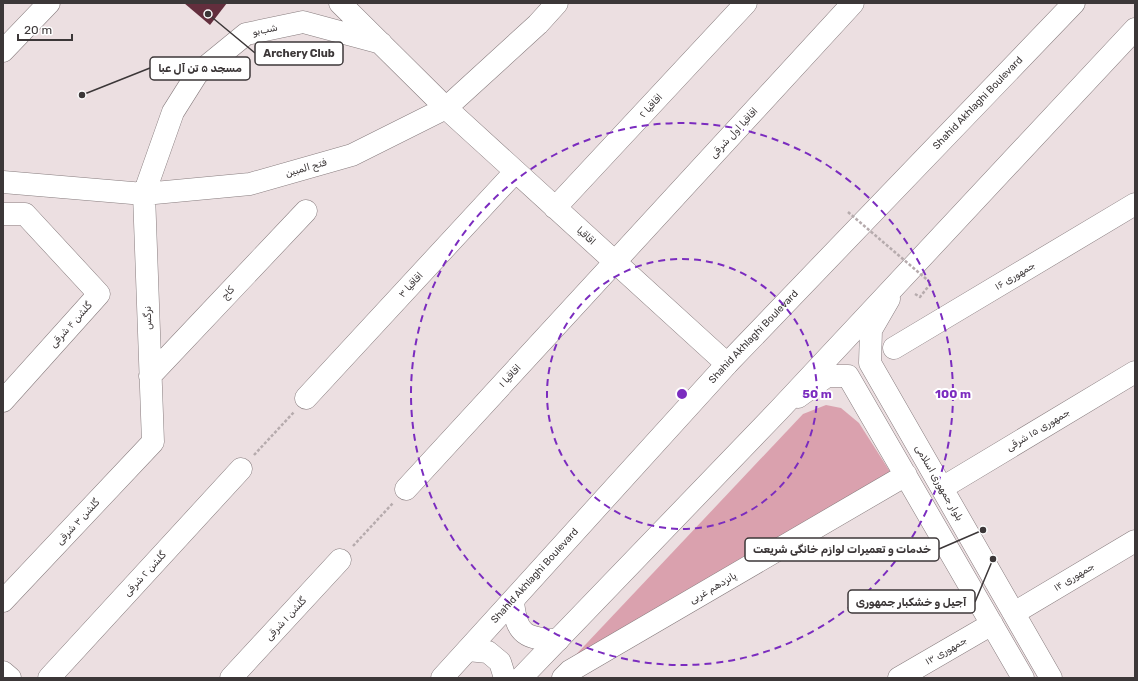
<svg xmlns="http://www.w3.org/2000/svg" width="1138" height="681" viewBox="0 0 1138 681" font-family="Rubik,'Noto Sans Arabic',sans-serif">
<style>
.green{fill:#daa1ae}
.building{fill:#632e3d}
.lines{fill:none;stroke-linecap:round;stroke-linejoin:round}
.minor-casing{stroke:#877c7e;stroke-width:23}
.major-casing{stroke:#877c7e;stroke-width:23}
.path{stroke:#b6abad;stroke-width:2.5;stroke-dasharray:3 2;stroke-linecap:butt}
.minor{stroke:#fff;stroke-width:22}
.major{stroke:#fff;stroke-width:22}
.path-bridge{stroke:#b6abad;stroke-width:2.5;stroke-dasharray:3 2;stroke-linecap:butt}
.ring{fill:none;stroke:#7b2cbf;stroke-width:2;stroke-dasharray:7 5}
.labels{text-anchor:middle;dominant-baseline:central;stroke-width:4;stroke-linejoin:round;paint-order:stroke}
.street-label{font-size:10px;fill:#3c3738;stroke:#fff}
.centre{fill:#7b2cbf;stroke:#fff;stroke-width:2}
.ring-label{font-size:12px;text-anchor:middle;font-weight:bold;fill:#7b2cbf;stroke:#fff;stroke-width:4;stroke-linejoin:round;paint-order:stroke}
.leader{fill:none;stroke:#3c3738;stroke-width:1.5}
.callout-dot{fill:#3c3738;stroke:#fff;stroke-width:1.5}
.callout{fill:#fff;stroke:#3c3738;stroke-width:1.5}
.callout-label{font-size:11px;text-anchor:middle;font-weight:bold;fill:#3c3738}
</style>
<rect width="100%" height="100%" fill="#ecdfe1"/>
<!-- green -->
<path class="green" d="M826,405L841,408L859,423L896,481L569,662L803,414Z"/>
<!-- building -->
<path class="building" d="M184,3H227L210,25Z"/>
<g class="lines">
<defs>
<path id="minor" d="M340,3L446,108L727,364
M3,51L49,3
M3,182L144,194L250,184L352,155L446,108L538,24L557,3
M555,208L746,3
M3,214H25L99,294L3,401
M889,299L871,330L870,363L1051,678
M894,348L1135,204
M150,376L306,211
M798,397L827,376H848L1023,678
M306,398L515,172
M942,488L1135,372
M406,489L853,3
M3,601L153,442L144,194L173,112L197,74L246,34L303,22L381,43
M1014,613L1135,541
M3,672L10,678
M49,678L241,469
M231,678L340,560
M563,678L570,671L906,475
M899,678L992,624"/>
<g id="major">
<path d="M513,601C516,635 526,639 558,640"/>
<path d="M468,650L488,652L500,662L505,678"/>
<path id="s1" d="M442,678L727,364L1074,3"/>
<path d="M521,678L779,410L1135,29"/>
</g>
</defs>
<!-- minor casing -->
<use href="#minor" class="minor-casing"/>
<!-- major casing -->
<use href="#major" class="major-casing"/>
<!-- path -->
<path class="path" d="M915,294L920,297L931,283
M254,455L294,412
M353,546L393,503"/>
<!-- minor -->
<use href="#minor" class="minor"/>
<!-- major -->
<use href="#major" class="major"/>
<!-- path-bridge -->
<path class="path-bridge" d="M848,212L931,283"/>
</g>
<!-- distance rings -->
<g class="ring">
<circle cx="682" cy="394" r="135"/>
<circle cx="682" cy="394" r="271"/>
</g>
<g class="labels">
<!-- street labels -->
<g class="street-label">
<text transform="translate(265 30) rotate(-12)">شب‌بو</text>
<text stroke="none"><textPath href="#s1" startOffset="786">Shahid Akhlaghi Boulevard</textPath></text>
<text transform="translate(651 106) rotate(-47)">اقاقیا ۲</text>
<text transform="translate(734 133) rotate(-47)">اقاقیا اول شرقی</text>
<text transform="translate(306 168) rotate(-16)">فتح المبین</text>
<text transform="translate(586 236) rotate(42)">اقاقیا</text>
<text transform="translate(1015 276) rotate(-31)">جمهوری ۱۶</text>
<text transform="translate(411 285) rotate(-47)">اقاقیا ۳</text>
<text transform="translate(228 293) rotate(-47)">کاج</text>
<text transform="translate(148 318) rotate(-92)">نرگس</text>
<text transform="translate(71 325) rotate(-48)">گلشن ۴ شرقی</text>
<text stroke="none"><textPath href="#s1" startOffset="462">Shahid Akhlaghi Boulevard</textPath></text>
<text transform="translate(510 376) rotate(-47)">اقاقیا ۱</text>
<text transform="translate(1038 430) rotate(-31)">جمهوری ۱۵ شرقی</text>
<text transform="translate(939 483) rotate(60)">بلوار جمهوری اسلامی</text>
<text transform="translate(78 522) rotate(-47)">گلشن ۳ شرقی</text>
<text transform="translate(145 574) rotate(-47)">گلشن ۲ شرقی</text>
<text stroke="none"><textPath href="#s1" startOffset="138">Shahid Akhlaghi Boulevard</textPath></text>
<text transform="translate(1074 577) rotate(-31)">جمهوری ۱۴</text>
<text transform="translate(713 588) rotate(-30)">پانزدهم غربی</text>
<text transform="translate(286 619) rotate(-47)">گلشن ۱ شرقی</text>
<text transform="translate(946 651) rotate(-30)">جمهوری ۱۳</text>
</g>
</g>
<circle cx="682" cy="394" r="6" class="centre"/>
<g class="ring-label">
<text x="817" y="398">50 m</text>
<text x="953" y="398">100 m</text>
</g>
<!-- callouts -->
<path class="leader" d="M208 14L255 53M82 95L150 68M983 530L939 549M993 559L975 602"/>
<g class="callout-dot">
<circle cx="208" cy="14" r="4"/>
<circle cx="82" cy="95" r="4"/>
<circle cx="983" cy="530" r="4"/>
<circle cx="993" cy="559" r="4"/>
</g>
<g class="callout">
<rect x="255" y="42" width="88" height="23" rx="4"/>
<rect x="150" y="57" width="100" height="23" rx="4"/>
<rect x="745" y="538" width="194" height="23" rx="4"/>
<rect x="848" y="590" width="127" height="23" rx="4"/>
</g>
<g class="callout-label">
<text x="299" y="57">Archery Club</text>
<text x="200" y="72">مسجد ۵ تن آل عبا</text>
<text x="842" y="553">خدمات و تعمیرات لوازم خانگی شریعت</text>
<text x="911" y="606">آجیل و خشکبار جمهوری</text>
</g>
<!-- border -->
<rect width="1138" height="681" fill="none" stroke="#3c3738" stroke-width="8"/>
<!-- scale -->
<path d="M18 34v6h54v-6" fill="none" stroke="#3c3738" stroke-width="2"/>
<text x="24" y="34" font-size="12" fill="#3c3738" stroke="#ffffff" stroke-width="3" paint-order="stroke">20 m</text>
</svg>
